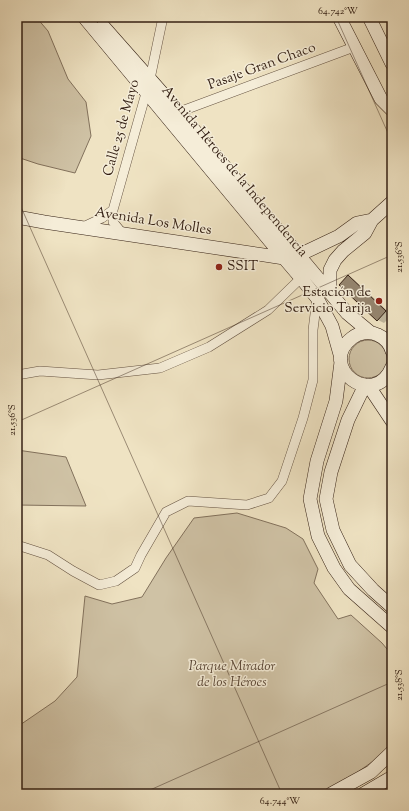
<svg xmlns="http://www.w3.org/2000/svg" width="409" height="811" viewBox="0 0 409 811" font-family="'Sorts Mill Goudy',serif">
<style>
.green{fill:#cfc2a5;stroke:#82715c}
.shadow{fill:#0003}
.building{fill:#95856f;stroke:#342014}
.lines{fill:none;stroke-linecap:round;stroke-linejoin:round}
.lane-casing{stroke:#635140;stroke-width:6}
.street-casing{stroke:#635140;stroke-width:10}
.secondary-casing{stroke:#342014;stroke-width:14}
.lane{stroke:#f5edd8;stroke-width:4.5}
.street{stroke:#f5edd8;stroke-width:9}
.secondary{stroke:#f5edd8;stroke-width:13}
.ticks{fill:none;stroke:#342014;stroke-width:1;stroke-opacity:0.45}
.poi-dot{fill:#8f2418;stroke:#f5edd8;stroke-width:1.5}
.labels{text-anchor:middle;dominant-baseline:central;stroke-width:3;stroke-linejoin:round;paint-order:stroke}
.street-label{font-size:14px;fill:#342014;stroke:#f5edd8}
.poi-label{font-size:14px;fill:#342014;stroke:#f5edd8;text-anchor:start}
.park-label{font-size:14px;font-style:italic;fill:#5b4838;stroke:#f5edd8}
.neatline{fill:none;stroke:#342014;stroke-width:1.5}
.ticks-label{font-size:10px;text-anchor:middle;fill:#342014}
</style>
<rect width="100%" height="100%" fill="#efe3c3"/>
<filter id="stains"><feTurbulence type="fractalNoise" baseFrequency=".005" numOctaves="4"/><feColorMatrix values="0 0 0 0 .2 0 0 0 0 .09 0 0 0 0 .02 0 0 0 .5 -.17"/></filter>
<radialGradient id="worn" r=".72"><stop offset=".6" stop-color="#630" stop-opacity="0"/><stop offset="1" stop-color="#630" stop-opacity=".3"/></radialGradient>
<!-- green -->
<path class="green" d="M17,17H36L48,31L68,79L86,102L91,136L75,173L38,164L17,157Z
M349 359a19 19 0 1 1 38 0a19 19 0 1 1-38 0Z
M17,450L66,457L86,506L17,505Z
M237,513L286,528L303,539L318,569L314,583L338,619L351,615L382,643L392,655V740L382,755L345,781L320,794H17V727L55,701L77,677L85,596L112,604L142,597L166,558L194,518Z"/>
<!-- shadow -->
<path class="shadow" d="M348,276L354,280L392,315L384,323L378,320Z"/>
<!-- building -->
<path class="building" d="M348,275L386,311L377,321L339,285Z"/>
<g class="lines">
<defs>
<path id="lane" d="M391,17L392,19"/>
<path id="street" d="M179,112L354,47
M113,210V222L122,233
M83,227L102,218L113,210L150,79L163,17
M17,375L40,371L98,375L160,368L209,347L268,310L301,278
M17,545L48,555L73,571L99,585L116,581L135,568L141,555L166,512L188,501L247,505L269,498L282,481L303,418L313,380V330L317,298"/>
<path id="secondary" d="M84,17L284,258L301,278L317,298L332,326L341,358
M339,17L381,99L392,110
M369,17L392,64
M103,26L179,112L347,313L371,333
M17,217L44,222L284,258
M293,260L299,255L339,236L357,223L372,220
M330,293V270L335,260L343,251L365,233L372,220L392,202
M392,351C390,344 385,338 378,335C370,331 359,332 352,338C316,366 374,411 392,367
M341,362L336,401L317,461L310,499L318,536L334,568L349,589L392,627
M365,385L348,420L331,472L326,499L333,530L350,565L373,590L392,607
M368,385L392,421
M331,794L371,772L392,752
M363,794L392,777"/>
</defs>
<!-- lane casing -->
<use href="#lane" class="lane-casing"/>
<!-- street casing -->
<use href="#street" class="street-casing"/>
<!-- secondary casing -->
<use href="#secondary" class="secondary-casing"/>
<!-- lane -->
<use href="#lane" class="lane"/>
<!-- street -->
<use href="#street" class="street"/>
<!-- secondary -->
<use href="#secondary" class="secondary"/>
</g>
<!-- ticks -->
<path class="ticks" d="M336,17L392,142M17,198L282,794M17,422L392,255M141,794L392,682"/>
<!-- markers -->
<g class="poi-dot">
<circle cx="219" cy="267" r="4"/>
<circle cx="379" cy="301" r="4"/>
</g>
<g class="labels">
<!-- street labels -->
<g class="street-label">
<text transform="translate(262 67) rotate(-20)">Pasaje Gran Chaco</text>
<text transform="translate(122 128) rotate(-74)">Calle 25 de Mayo</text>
<text transform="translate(234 172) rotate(50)">Avenida Héroes de la Independencia</text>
<text transform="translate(153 222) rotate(9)">Avenida Los Molles</text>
</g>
<!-- poi labels -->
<g class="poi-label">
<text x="227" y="267">SSIT</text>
<text x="371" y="293" text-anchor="end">Estación de<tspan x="371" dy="16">Servicio Tarija</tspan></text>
</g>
<!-- park labels -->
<g class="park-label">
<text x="232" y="667">Parque Mirador<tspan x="232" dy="16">de los Héroes</tspan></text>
</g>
</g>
<!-- margin -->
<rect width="409" height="811" fill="none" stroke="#efe3c3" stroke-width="44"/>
<rect x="22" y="22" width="365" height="767" class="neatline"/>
<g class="ticks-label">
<text x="338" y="14">64.742°W</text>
<text transform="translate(398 257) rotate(-90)" y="4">21.536°S</text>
<text transform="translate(11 420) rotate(-90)" y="4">21.536°S</text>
<text transform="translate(398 685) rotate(-90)" y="4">21.538°S</text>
<text x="280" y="804">64.744°W</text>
</g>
<rect width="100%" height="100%" filter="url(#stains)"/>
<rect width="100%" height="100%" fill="url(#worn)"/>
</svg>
